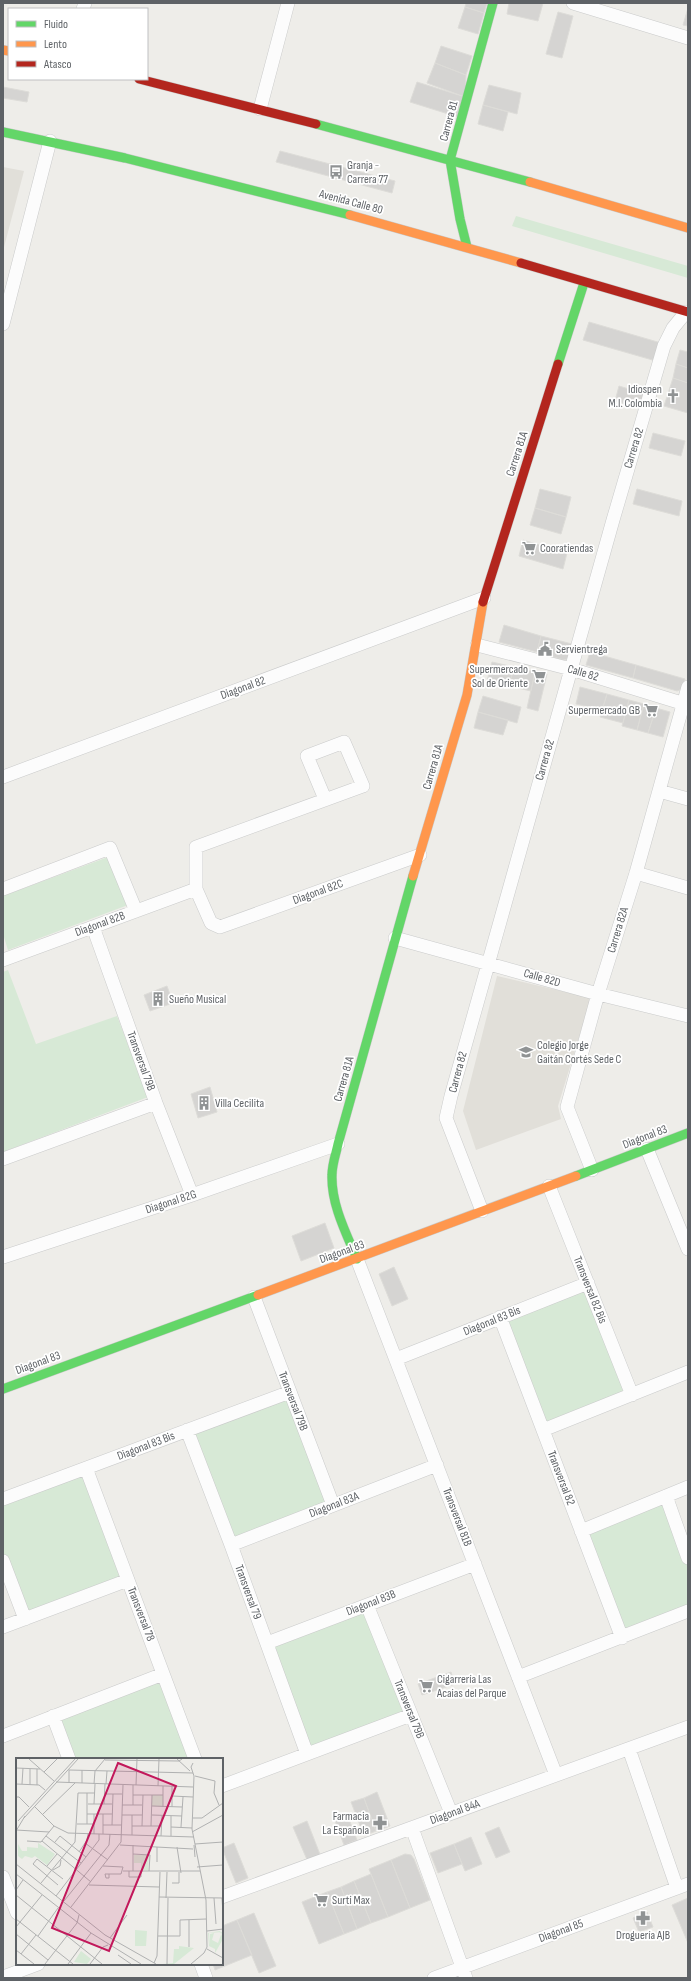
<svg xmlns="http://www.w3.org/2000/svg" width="691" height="1981" viewBox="0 0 691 1981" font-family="'Sofia Sans Condensed',sans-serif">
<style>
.education{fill:#e1dfd9}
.green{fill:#d7e9d6}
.building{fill:#d5d4d2;stroke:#dddcd8}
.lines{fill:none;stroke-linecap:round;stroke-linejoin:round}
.street-casing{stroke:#cacbcb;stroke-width:14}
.fast-casing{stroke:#c9c9c9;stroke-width:10}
.slow-casing{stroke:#c9c9c9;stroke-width:10}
.jam-casing{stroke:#c9c9c9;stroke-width:10}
.street{stroke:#fcfcfc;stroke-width:13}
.fast{stroke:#63d668;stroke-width:9}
.slow{stroke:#ff974d;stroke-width:9}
.jam{stroke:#b3261e;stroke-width:9}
.labels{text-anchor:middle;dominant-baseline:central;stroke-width:3.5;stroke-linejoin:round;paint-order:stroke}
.street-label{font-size:12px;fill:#5e6266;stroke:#fff}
.poi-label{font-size:12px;fill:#5e6266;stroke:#fff;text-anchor:start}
.inset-road{fill:none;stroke:#b0b1b1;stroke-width:1}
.view{fill:#c2185b;fill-opacity:0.15;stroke:#c2185b;stroke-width:2}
.inset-edge{fill:none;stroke:#5e6266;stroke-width:2}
</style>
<rect width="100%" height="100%" fill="#eeede9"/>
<!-- education -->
<path class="education" d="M3,167L24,171L3,251Z
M497,976L591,998L558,1106L561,1119L476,1150L463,1111Z"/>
<!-- green -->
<path class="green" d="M516,216L688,266V278L512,226Z
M108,857L128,905L8,950L3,934V896Z
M8,970L36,1044L117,1016L148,1097L3,1152V972Z
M588,1283L632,1395L543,1430L500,1317Z
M290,1392L333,1505L231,1545L187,1430Z
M86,1468L128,1580L25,1619L3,1561V1499Z
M666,1496L688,1558V1611L622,1638L581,1531Z
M367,1605L411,1715L307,1754L267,1643Z
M163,1674L195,1759H69L53,1716Z"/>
<!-- building -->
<path class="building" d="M466,3H487L484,13L465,7Z
M509,3H543L538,21L507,14Z
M465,7L484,13L478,34L458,28Z
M688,8V26L683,25Z
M558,12L573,16L562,58L546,54Z
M441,46L472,56L466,75L435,63Z
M435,63L466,75L465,97L427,83Z
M417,82L465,97L458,117L410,102Z
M489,85L521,93L517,114L483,105Z
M3,87L29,92L27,102L3,98Z
M483,105L508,112L503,131L478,124Z
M280,151L395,181L392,193L276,162Z
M589,322L661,343L656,361L583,340Z
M680,350L688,352V368L676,364Z
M676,364L688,368V383L673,378Z
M673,378L688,383V413L664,406Z
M619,386L645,394L640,408L615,401Z
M653,433L685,441L681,456L649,448Z
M540,489L571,497L566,517L535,508Z
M637,489L682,501L679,516L633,504Z
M535,508L566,517L561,534L530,525Z
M523,540L567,553L563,569L519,556Z
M504,625L541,636L537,652L499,642Z
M541,636L572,644L569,658L564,660L537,652Z
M590,652L636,665L633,678L586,665Z
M492,662L514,667L509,686L487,681Z
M636,665L685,679L682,689L677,691L633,678Z
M514,667L535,672L531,691L509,686Z
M535,672L547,674L538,711L527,708Z
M580,687L607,694L602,710L576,704Z
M607,694L629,700L623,723L600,717Z
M483,696L521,707L517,723L478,712Z
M629,700L644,704L637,730L622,726Z
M644,704L656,708L648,733L637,730Z
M656,708L670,712L663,737L648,733Z
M478,712L508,720L503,735L474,728Z
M167,986L173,1003L150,1011L144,995Z
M210,1087L217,1112L198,1118L191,1094Z
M325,1223L334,1248L301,1261L292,1236Z
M394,1267L408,1299L392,1306L379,1274Z
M451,1672L455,1684L422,1695L418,1684Z
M377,1792L390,1826L376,1831L364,1798Z
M364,1798L376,1831L364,1836L351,1802Z
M347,1814L357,1840L344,1845L334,1818Z
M307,1821L321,1857L308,1862L293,1827Z
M499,1827L510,1852L496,1858L485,1833Z
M471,1837L482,1864L465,1871L454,1844Z
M234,1843L248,1878L236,1883L222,1848Z
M454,1844L462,1864L438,1873L430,1853Z
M405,1854L411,1855L414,1859L430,1900L410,1908L391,1860Z
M391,1860L410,1908L388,1917L369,1869Z
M371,1874L388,1917L371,1923L354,1881Z
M354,1881L371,1923L357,1929L341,1887Z
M341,1887L357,1929L344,1934L327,1892Z
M327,1892L344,1934L319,1944L302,1902Z
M688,1898V1943L672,1905Z
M647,1912L653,1927L639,1932L633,1918Z
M254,1913L276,1966L259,1973L237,1920Z
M237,1920L252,1955L215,1970L213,1964H222V1926Z"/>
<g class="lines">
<defs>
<path id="street" d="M573,3L688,38
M83,9L85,3
M260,109L288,3
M3,324L50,141
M477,645L571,669L688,705
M3,777L484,598
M659,791L688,799
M325,799L307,756L344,742L363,786L196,847V889L211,923L220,927L420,855
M636,873L688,888
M3,889L110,848L136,911
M93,927L156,1103L192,1195
M395,938L598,994L688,1016
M3,960L196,889
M647,1149L688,1249
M3,1159L156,1103
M592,1170L567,1107L598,994L636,873L688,687
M549,1186L632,1395
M482,1211L446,1118L451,1096L613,520L664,346L673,328L686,312
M3,1257L192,1195L338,1144
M357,1259L556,1775
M254,1297L333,1505
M500,1317L622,1638
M396,1359L588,1283
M187,1430L231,1545L307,1754
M543,1430L688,1372
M86,1468L195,1759
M666,1496L688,1558
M3,1499L290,1392
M581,1531L688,1487
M231,1545L437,1465
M3,1561L25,1619
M367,1605L451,1813
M3,1627L128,1580
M267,1643L475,1564
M518,1677L688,1611
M53,1716L69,1759
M3,1736L163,1674
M629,1749L677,1888
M222,1786L411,1715
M412,1828L466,1978
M3,1877L17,1913
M222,1897L688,1727
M201,1964L206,1978
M3,1977L38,1964
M434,1978L688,1884"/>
<path id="fast" d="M316,124L530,182
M3,132L125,158L350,215
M467,247L460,219L450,160L493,3
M558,364L584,283
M576,1176L688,1133
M357,1259C346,1233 331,1204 332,1175C332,1164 336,1154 338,1144L413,876
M3,1389L258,1295"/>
<path id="slow" d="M3,50L9,51
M530,182L688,228
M350,215L521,263
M413,876L467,695L483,602
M258,1295L576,1176"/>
<path id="jam" d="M139,79L316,124
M521,263L688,312
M483,602L558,364"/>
</defs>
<!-- street casing -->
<use href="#street" class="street-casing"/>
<!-- fast casing -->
<use href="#fast" class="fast-casing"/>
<!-- slow casing -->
<use href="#slow" class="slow-casing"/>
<!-- jam casing -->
<use href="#jam" class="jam-casing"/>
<!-- street -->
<use href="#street" class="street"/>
<!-- fast -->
<use href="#fast" class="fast"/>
<!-- slow -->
<use href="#slow" class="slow"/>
<!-- jam -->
<use href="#jam" class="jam"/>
</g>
<!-- icons -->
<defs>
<symbol id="bus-bare" viewBox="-9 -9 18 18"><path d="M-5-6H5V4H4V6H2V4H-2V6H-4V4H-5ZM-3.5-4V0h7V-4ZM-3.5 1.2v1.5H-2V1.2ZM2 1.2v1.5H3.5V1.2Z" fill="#909394" stroke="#fff" stroke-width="2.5" paint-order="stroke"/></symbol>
<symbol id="church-bare" viewBox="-9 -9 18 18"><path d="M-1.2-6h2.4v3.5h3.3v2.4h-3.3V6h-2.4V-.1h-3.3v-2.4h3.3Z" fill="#909394" stroke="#fff" stroke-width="2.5" paint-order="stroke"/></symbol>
<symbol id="supermarket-bare" viewBox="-9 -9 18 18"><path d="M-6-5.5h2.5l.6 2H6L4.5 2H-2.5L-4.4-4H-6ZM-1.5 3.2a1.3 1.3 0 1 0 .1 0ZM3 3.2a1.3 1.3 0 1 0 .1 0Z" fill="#909394" stroke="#fff" stroke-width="2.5" paint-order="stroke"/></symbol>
<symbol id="civic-bare" viewBox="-9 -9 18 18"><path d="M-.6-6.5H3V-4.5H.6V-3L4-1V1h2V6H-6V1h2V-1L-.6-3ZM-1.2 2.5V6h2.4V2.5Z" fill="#909394" stroke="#fff" stroke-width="2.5" paint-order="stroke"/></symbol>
<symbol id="building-bare" viewBox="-9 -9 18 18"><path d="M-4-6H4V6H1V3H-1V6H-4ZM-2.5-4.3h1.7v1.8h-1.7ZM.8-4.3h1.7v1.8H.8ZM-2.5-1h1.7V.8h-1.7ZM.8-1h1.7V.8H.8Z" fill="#909394" stroke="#fff" stroke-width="2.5" paint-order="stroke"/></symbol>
<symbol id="school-bare" viewBox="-9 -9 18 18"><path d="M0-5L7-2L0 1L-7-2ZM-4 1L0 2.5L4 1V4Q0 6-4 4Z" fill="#909394" stroke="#fff" stroke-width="2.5" paint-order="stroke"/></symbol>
<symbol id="pharmacy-bare" viewBox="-9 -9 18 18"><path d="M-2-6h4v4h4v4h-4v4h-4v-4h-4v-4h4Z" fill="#909394" stroke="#fff" stroke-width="2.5" paint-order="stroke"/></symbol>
</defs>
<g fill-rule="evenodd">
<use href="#bus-bare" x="326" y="162" width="20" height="20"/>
<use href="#church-bare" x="663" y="386" width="20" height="20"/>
<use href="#supermarket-bare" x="519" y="538" width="20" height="20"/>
<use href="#civic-bare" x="535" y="639" width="20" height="20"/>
<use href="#supermarket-bare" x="529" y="666" width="20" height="20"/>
<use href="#supermarket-bare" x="641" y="700" width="20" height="20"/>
<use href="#building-bare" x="148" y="989" width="20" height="20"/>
<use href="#school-bare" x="516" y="1042" width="20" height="20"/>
<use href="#building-bare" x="194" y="1093" width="20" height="20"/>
<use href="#supermarket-bare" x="416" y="1676" width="20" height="20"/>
<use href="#pharmacy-bare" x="370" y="1813" width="20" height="20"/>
<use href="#supermarket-bare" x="311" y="1890" width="20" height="20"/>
<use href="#pharmacy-bare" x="633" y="1908" width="20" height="20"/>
</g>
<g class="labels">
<!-- street labels -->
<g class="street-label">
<text transform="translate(449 121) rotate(-75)">Carrera 81</text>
<text transform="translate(351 202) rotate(15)">Avenida Calle 80</text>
<text transform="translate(634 448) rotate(-73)">Carrera 82</text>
<text transform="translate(517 454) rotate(-72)">Carrera 81A</text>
<text transform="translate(583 673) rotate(16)">Calle 82</text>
<text transform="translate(243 688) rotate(-20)">Diagonal 82</text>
<text transform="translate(545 760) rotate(-74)">Carrera 82</text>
<text transform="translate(433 767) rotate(-74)">Carrera 81A</text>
<text transform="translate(318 892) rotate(-20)">Diagonal 82C</text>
<text transform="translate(100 924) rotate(-20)">Diagonal 82B</text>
<text transform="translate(618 930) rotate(-73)">Carrera 82A</text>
<text transform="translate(542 978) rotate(16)">Calle 82D</text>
<text transform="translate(141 1061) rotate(70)">Transversal 79B</text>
<text transform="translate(458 1072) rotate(-75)">Carrera 82</text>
<text transform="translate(344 1079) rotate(-74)">Carrera 81A</text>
<text transform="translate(645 1137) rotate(-21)">Diagonal 83</text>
<text transform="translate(171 1202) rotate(-18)">Diagonal 82G</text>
<text transform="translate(342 1252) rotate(-20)">Diagonal 83</text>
<text transform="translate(590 1290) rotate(68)">Transversal 82 Bis</text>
<text transform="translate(492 1321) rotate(-22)">Diagonal 83 Bis</text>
<text transform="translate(38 1363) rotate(-20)">Diagonal 83</text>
<text transform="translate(293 1401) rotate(69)">Transversal 79B</text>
<text transform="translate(146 1446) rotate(-21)">Diagonal 83 Bis</text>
<text transform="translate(561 1478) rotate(69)">Transversal 82</text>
<text transform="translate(334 1505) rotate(-21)">Diagonal 83A</text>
<text transform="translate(457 1517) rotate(69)">Transversal 81B</text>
<text transform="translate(248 1592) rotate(70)">Transversal 79</text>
<text transform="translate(371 1603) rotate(-21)">Diagonal 83B</text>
<text transform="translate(141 1614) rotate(69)">Transversal 78</text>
<text transform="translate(409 1709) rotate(68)">Transversal 79B</text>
<text transform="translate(455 1812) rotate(-20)">Diagonal 84A</text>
<text transform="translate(561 1931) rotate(-20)">Diagonal 85</text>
</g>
<!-- poi labels -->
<g class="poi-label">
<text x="347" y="165">Granja -<tspan x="347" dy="14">Carrera 77</tspan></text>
<text x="662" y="389" text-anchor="end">Idiospen<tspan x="662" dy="14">M.I. Colombia</tspan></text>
<text x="540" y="548">Cooratiendas</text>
<text x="556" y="649">Servientrega</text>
<text x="528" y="669" text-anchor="end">Supermercado<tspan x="528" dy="14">Sol de Oriente</tspan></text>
<text x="640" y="710" text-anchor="end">Supermercado GB</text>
<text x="169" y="999">Sueño Musical</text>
<text x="537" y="1045">Colegio Jorge<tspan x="537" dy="14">Gaitán Cortés Sede C</tspan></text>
<text x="215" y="1103">Villa Cecilita</text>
<text x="437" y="1679">Cigarrería Las<tspan x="437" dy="14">Acaias del Parque</tspan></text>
<text x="369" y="1816" text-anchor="end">Farmacia<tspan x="369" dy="14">La Española</tspan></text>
<text x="332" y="1900">Surti Max</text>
<text x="643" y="1935" text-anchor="middle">Droguería AJB</text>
</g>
</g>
<!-- overview -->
<g transform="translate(16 1758)">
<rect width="207" height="207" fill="#eeede9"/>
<path d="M136,37H147V49L136,48ZM22,85L39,96L31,107L19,98L16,100L9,98L6,101L2,98V86L6,93H11V89L22,90ZM118,97H133L132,112H125V105H118ZM119,172L131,173L130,188H119ZM204,173L207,181L199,195V191L193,188L192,175ZM206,174L202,185L196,182L198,175L194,176V188L193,175ZM163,188L178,190L158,206H147L157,205L158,191H163ZM65,193L75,201L71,206L58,204Z" fill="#d7e9d6" fill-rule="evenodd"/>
<path class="inset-road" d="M13,1L38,23M161,1L174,13M89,2L163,3L166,1M0,10L24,11M53,12L177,15M28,14L41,1M179,18L199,23L198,35L203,47M40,24L177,29M53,25V12M66,25V12M0,26L23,27L29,32M6,26L7,10M78,26L79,13L89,1M90,26L91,13M14,27V11M21,27V11M120,27L121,1M142,28L143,1M71,35V66M89,36H106M117,37H147M156,38L177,39M0,39H3L13,49M72,46H96M78,46L79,26M88,46L89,26M106,47H126M117,47V27M136,48L166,49M19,49L38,68L52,75L178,79M147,49V28M156,49V28M27,56L59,25M71,56H96M78,56V76M106,57H126M136,57L166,58M8,60L62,1M177,60H186L207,45M2,63L59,1M61,66H78M87,67H106M96,67L97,36M116,68H145M126,68L127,37M135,68L136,37M155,69L176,70M165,69L167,39M0,72L33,74M0,73L9,58M176,74L207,57M87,76V56M116,77V57M30,78L65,105M145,78L146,58M155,78V58M11,83L25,84L38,68M26,83L75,124M39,84L44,78L70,99M69,85L92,102M179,86L207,84M104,87L177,91M178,87L179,99M161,89L165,115M63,94L71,82L72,76M117,96L134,97L133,113M141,104V89M0,106L89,177L140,206M31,108L41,96M87,108L107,109L105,116H89L90,120H93V116M181,109L207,107M37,112L44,108L45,102M107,113H184M113,113V119H125V113M117,113V87M0,116L75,175L125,206M25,125L59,84L62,35H79M156,125H163V114M42,127L17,106L21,101L47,121M73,127L143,129M0,132L7,122M0,137L86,206M40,138L83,82V76M143,139L207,140M150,140L151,114M198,140L200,166M206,140L207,156M48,143L93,87L94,76M55,149L105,84L107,27M0,161L57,206M173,162V189M0,169L26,137M191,173L207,171M0,176L32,202M22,178L42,150M142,178H164V162L190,161M94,180L111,157M191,191L207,200M0,192L18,206M5,196L20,177M102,197L115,206M138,205L141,198L144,114M29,206L61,165L63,157M52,206L75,175M74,206L87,189L92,187M151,206L152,140M175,206L188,195L191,189L190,142L176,71L178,18L175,9L177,5"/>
<path class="view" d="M102,5L160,28L93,193L36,170Z"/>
<rect width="207" height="207" class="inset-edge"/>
</g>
<!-- border -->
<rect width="691" height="1981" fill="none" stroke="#5e6266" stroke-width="8"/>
<!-- legend -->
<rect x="8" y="8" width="140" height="72" fill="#ffffff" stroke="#bfc0c2"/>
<rect x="16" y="21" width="20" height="6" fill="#63d668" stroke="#bfc0c2"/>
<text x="44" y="28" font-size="12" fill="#5e6266">Fluido</text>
<rect x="16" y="41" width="20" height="6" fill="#ff974d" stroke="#bfc0c2"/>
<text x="44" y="48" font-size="12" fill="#5e6266">Lento</text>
<rect x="16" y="61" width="20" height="6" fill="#b3261e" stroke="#bfc0c2"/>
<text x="44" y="68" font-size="12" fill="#5e6266">Atasco</text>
</svg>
